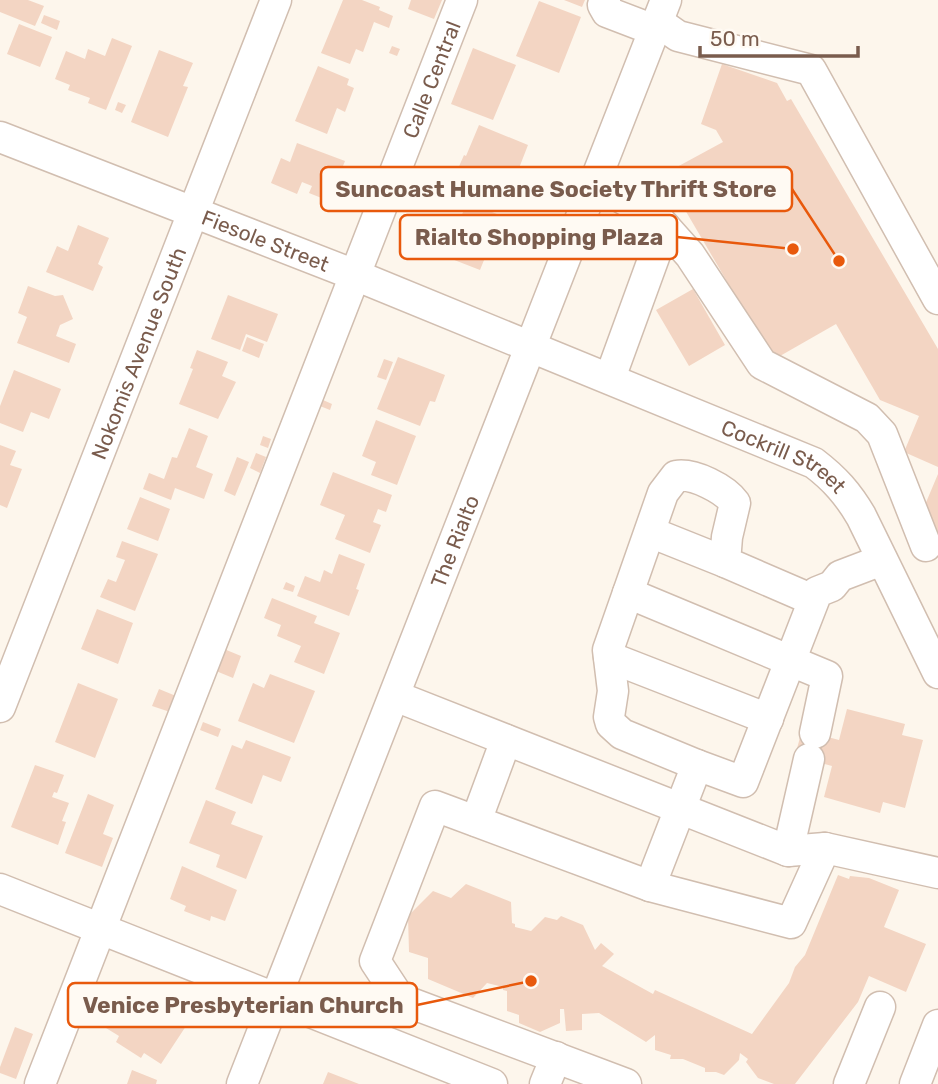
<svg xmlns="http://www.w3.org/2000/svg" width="938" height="1084" viewBox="0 0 938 1084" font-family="Rubik,sans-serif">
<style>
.building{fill:#f3d5c3}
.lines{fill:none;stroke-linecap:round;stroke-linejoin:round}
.minor-casing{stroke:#d1beb0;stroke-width:33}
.minor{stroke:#fff;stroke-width:30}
.labels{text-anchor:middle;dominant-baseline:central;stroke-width:5;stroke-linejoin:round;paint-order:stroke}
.street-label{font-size:21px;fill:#7a5c4d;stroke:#fffaf3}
.leader{fill:none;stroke:#e8590c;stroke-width:2.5}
.callout-dot{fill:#e8590c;stroke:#fffaf3;stroke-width:2.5}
.callout{fill:#fffaf3;stroke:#e8590c;stroke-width:2.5}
.callout-label{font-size:23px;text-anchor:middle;font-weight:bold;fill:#7a5c4d}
</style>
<rect width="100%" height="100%" fill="#fdf6ec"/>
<!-- building -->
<path class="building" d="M0,0H28L44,6L35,26L0,12Z
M343,0H362L380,7L379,10L393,16L389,28L374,22L363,52L356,49L350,64L321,53Z
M411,0H442L434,19L408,9Z
M564,0H585L582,7Z
M539,1L581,17L559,73L516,56Z
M44,15L60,21L57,30L41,23Z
M19,24L52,37L40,67L7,54Z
M112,38L132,46L106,110L88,103L90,98L68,90L70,85L55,79L66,51L85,59L88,49L105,56Z
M392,46L400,49L397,56L389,53Z
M473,48L516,65L493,120L451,104Z
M159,50L193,63L183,86L188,87L168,137L131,122Z
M722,64L777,83L787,101L791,99L938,349V467L904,452L919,416L880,400L836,324L773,360L664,174L723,142L716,130L701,124Z
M318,66L349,79L347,85L354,88L345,112L337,108L327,134L295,121Z
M118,102L126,105L122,113L115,110Z
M479,125L528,145L507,199L454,178L464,155L466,156Z
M297,143L345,161L329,201L309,193L312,186L302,182L297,194L271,183L281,158L290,162Z
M467,202L497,214L492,226L497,228L480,270L426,249L438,220L457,227Z
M78,225L109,238L98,264L103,267L93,291L46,272L57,246L68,251Z
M28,286L55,296L63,295L73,319L60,325L56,336L76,344L69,363L17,343L27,317L18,313Z
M693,289L725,345L689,366L656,310Z
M228,295L278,314L267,342L246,334L240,350L211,339Z
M247,337L264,344L259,358L242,351Z
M197,350L228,362L222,376L236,382L218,419L179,404L193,369L190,368Z
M398,357L445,375L435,402L430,401L420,426L377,409Z
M384,359L393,362L386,380L377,377Z
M14,370L61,389L49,419L31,412L23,432L0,423V406Z
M323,400L332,404L330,410L320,406Z
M376,420L416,436L397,485L371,475L376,462L362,456Z
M189,428L208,436L196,467L213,474L204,499L175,488L171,500L143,489L149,473L164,479L172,457L177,458Z
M263,436L271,439L268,448L260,445Z
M0,445L16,451L10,465L22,469L7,508L0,505Z
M256,453L266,457L260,473L250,468Z
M237,457L249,462L235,496L224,491Z
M333,472L392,495L386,512L378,509L373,522L381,525L370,553L335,539L345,515L320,505Z
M938,474V542L922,512Z
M140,497L170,509L158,541L127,529Z
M122,541L158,554L135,611L100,597L108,579L116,582L125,560L116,557Z
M339,554L365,564L356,589L359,590L349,616L297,596L305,576L320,582L324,570L332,574Z
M286,582L295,586L293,592L283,589Z
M272,598L317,616L314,623L340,633L324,674L294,662L301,646L277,636L281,625L264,618Z
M97,609L133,623L118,664L81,649Z
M224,649L241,656L233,678L216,671Z
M270,674L315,691L294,743L238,721L253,683L264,688Z
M78,683L118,699L95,758L55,742Z
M159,689L176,696L170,712L152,706Z
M847,709L905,724L902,735L923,740L905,808L883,802L880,813L824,797L832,766L795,756L802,730L839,740Z
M203,722L221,729L218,737L200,730Z
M246,740L291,757L281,782L263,775L252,804L215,789L232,745L242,749Z
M35,765L64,775L57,793L54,792L52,797L69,803L62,821L66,822L58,845L11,827Z
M88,794L114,805L103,834L113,838L102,867L65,853Z
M206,800L236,812L231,824L263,836L246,879L216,867L220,855L189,843Z
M182,866L237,890L225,921L211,916L210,921L184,911L186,906L170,899Z
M838,875L849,879L850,876L869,878L899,890L884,927L926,944L906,992L869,976L858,1002L795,1084H774L758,1078L746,1062L748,1059L740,1053L739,1060L724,1075L716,1072H705V1068L683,1059H670L671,1055L655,1050V1035L646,1042L599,1013L582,1014V1030L566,1031L564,1009H560V1023L540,1032L519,1023V1015L507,1011V991L503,990V987L487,983L473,998L428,979V958L409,952L408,916L433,891L451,898L466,884L511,902L512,923L515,924V927L531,931L545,917L557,920L561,916L583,925L595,950L601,943L614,954L602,966L604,967L653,994L655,990L752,1034L789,983L795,967L805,955Z
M130,992L161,1013L164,1007L188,1023L161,1064L144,1053L141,1058L116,1042L119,1036L106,1028Z
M15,1027L33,1034L16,1079L0,1073V1067Z
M132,1070L157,1080L156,1084H127Z
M328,1072L359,1084H323Z"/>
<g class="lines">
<defs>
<g id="minor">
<path d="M605,0L603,5L607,12L654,30"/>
<path d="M658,22L678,36L811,70L938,299"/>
<path id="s1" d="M0,137L355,275L814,463C835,479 848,494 861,516L938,673"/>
<path d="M595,183L657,218L690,255L762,364L867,418L882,434L926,546"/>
<path d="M610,378L665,227"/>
<path d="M650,532L725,562"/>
<path d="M628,593L827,676L815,733"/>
<path d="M609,657L768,719"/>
<path d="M395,696L788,851L825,848L938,873"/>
<path id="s2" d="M0,707L276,0"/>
<path d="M697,765L622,734L611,724L609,717L613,691L608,650L663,493L676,476C694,473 725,489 735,503L727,537L725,562L813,600"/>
<path d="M476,821L506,740"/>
<path d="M788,851L809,759"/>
<path d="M650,886L697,765L743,782L817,592L832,586L840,576L882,560"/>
<path d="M0,889L492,1084"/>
<path id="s3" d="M40,1084L462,0"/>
<path id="s4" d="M242,1084L666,0"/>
<path d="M545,1084L556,1057"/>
<path d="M626,1084L400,999L375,961L435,806L650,886L791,923L825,848"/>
<path d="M849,1084L880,1007"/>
<path d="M915,1084L938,1025"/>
</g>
</defs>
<!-- minor casing -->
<use href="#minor" class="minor-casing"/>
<!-- minor -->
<use href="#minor" class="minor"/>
</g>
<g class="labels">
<!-- street labels -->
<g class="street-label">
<text stroke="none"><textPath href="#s3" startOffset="1078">Calle Central</textPath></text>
<text stroke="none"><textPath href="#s1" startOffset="285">Fiesole Street</textPath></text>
<text stroke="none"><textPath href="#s2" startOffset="380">Nokomis Avenue South</textPath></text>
<text stroke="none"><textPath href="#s1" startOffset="847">Cockrill Street</textPath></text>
<text stroke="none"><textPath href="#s4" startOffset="583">The Rialto</textPath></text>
</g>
</g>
<!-- callouts -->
<path class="leader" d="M839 261L792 189M793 249L677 237M531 981L417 1005"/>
<g class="callout-dot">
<circle cx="839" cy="261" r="7"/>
<circle cx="793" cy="249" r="7"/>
<circle cx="531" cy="981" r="7"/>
</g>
<g class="callout">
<rect x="321" y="167" width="471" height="44" rx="7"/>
<rect x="400" y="215" width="277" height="44" rx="7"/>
<rect x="68" y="983" width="349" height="44" rx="7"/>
</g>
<g class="callout-label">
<text x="556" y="197">Suncoast Humane Society Thrift Store</text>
<text x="539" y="245">Rialto Shopping Plaza</text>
<text x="243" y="1013">Venice Presbyterian Church</text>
</g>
<!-- scale -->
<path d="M700 46v10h158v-10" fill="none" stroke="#7a5c4d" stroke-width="3.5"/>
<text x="710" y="46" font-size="21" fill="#7a5c4d" stroke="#fffaf3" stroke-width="5" paint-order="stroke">50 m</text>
</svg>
